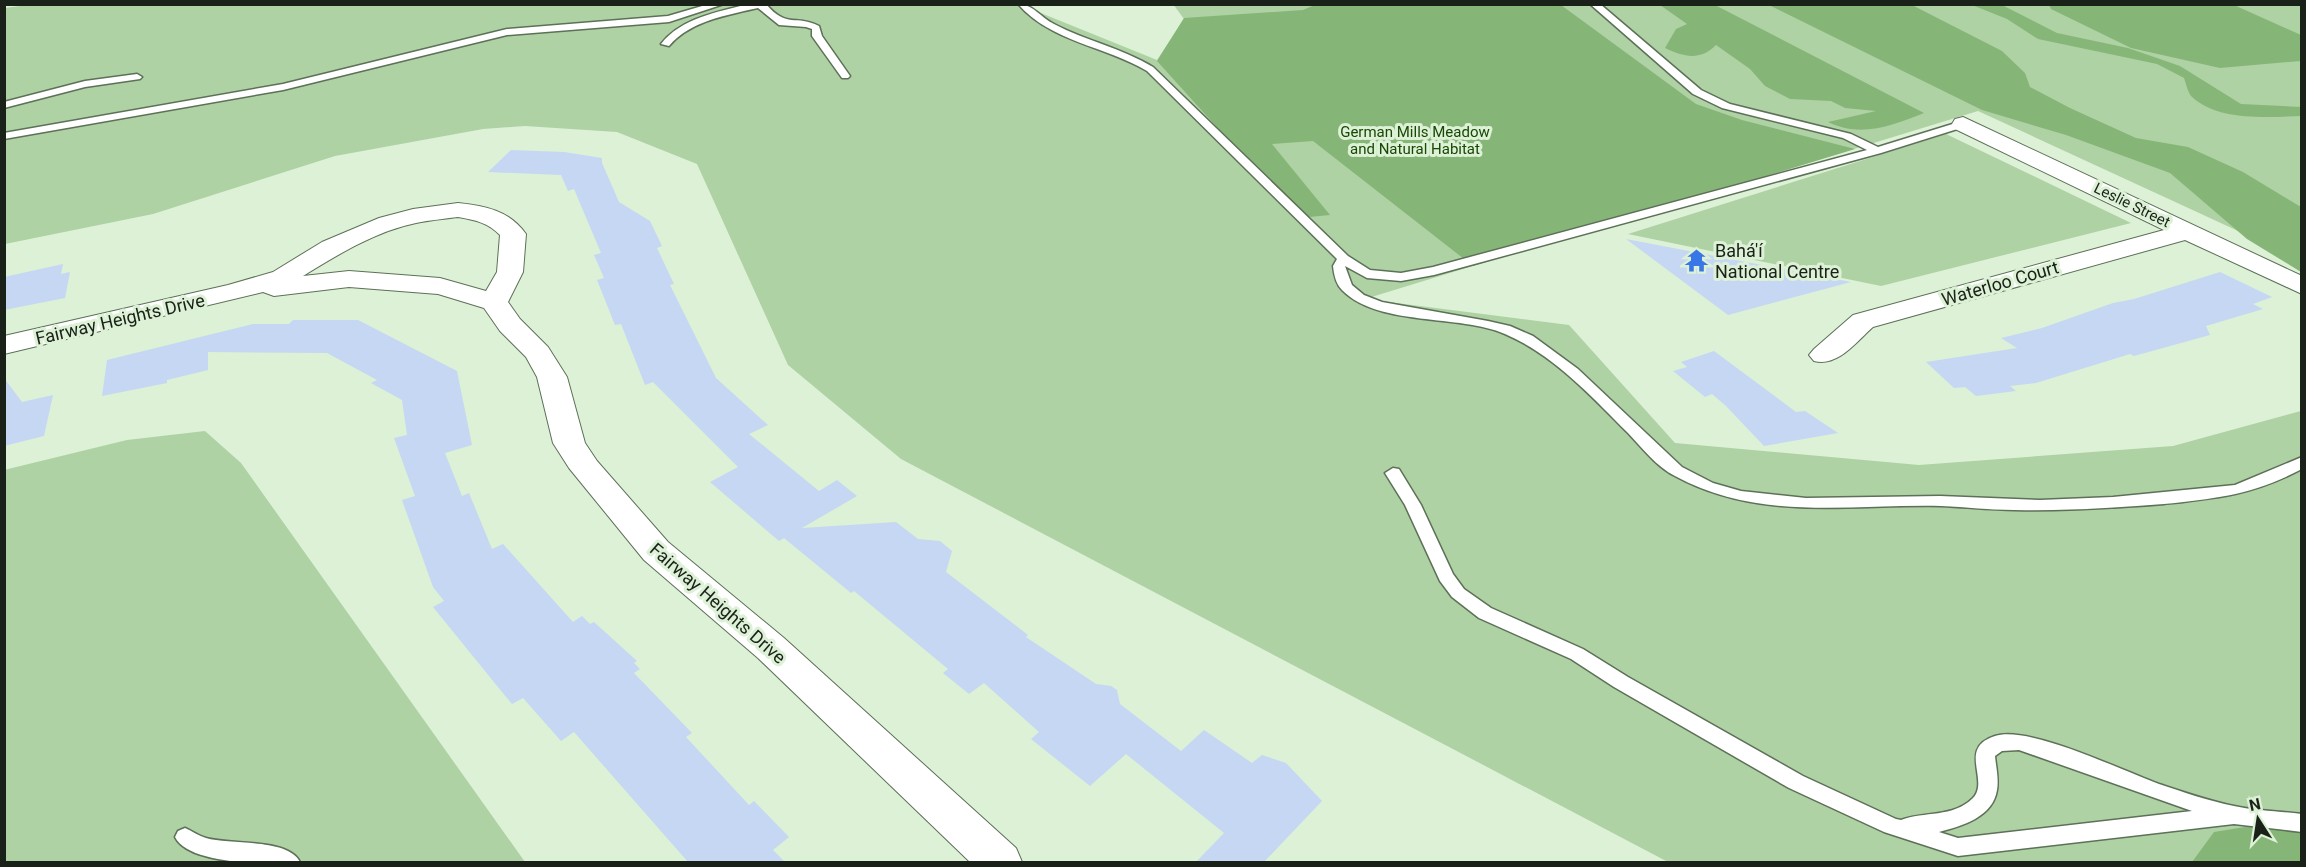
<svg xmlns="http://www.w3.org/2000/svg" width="2306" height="867" viewBox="0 0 2306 867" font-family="Roboto,sans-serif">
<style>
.green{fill:#aed2a3}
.forest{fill:#86b677}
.water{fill:#87b778}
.building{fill:#c6d7f3}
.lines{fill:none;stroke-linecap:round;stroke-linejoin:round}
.service-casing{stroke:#5d7058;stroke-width:3}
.minor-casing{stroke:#5d7058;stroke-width:2}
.service{fill:#fff;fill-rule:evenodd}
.minor{fill:#fff;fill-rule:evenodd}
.labels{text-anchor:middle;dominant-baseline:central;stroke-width:6;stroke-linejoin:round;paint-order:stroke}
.far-park-label{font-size:15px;fill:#194705;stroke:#dcf1d6}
.far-street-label{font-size:15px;fill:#1a2118;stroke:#dcf1d6}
.poi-label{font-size:18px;fill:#1a2118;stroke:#dcf1d6;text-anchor:start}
.street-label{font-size:18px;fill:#1a2118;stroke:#dcf1d6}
</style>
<rect width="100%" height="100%" fill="#dcf1d6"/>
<!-- green -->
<path class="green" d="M1173,4L2301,5V260L1978,111L1365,299L1569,325L1675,443L1919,465L2173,446L2301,411V862H1668L901,459L788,365L697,164L617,132L525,126L483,129L335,156L153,214L5,244V8L27,5H1021L1157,60L1184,19Z
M1946,134L2131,223L1881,286L1628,234Z
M205,431L241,463L525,862H5L4,470L127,440Z"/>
<!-- forest -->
<path class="forest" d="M1317,4L1561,5L1696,104L1742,120L1855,149L1473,266L1313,141L1272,144L1330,215L1299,218L1157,61L1184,18L1303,10Z
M1660,5H1715L1924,113C1891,126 1861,138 1828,122L1876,111L1845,108L1831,101L1790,99L1765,86L1750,69L1716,45C1700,61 1684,57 1665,48L1676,29L1687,24Z
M1769,5H1912L2002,51L2025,73L2030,87L2070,108L2136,138L2188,147L2243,172L2301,207V272L2247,239L2170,173L2066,135L1982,110Z
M2049,5H2234L2301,35V61L2220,68L2131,48L2051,9Z
M2301,818V862H2192L2214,832Z"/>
<!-- water -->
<path class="water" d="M1972,5H2002L2057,33L2128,48L2180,66L2241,104L2301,107V116C2268,117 2218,122 2191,96C2188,92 2186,84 2184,78L2157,64L2038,39L2007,19Z"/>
<!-- building -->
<path class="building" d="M511,150L564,152L602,158V163L619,202L650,221L662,246L657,248L674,284L670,285L716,378L768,425L749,434L819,491L837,480L857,496L802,528L896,522L918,539L940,541L952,551L946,572L1028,635L1026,637L1096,684L1111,686L1117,690L1120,704L1181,751L1204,730L1252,763L1262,755L1286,763L1322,801L1264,862H1196L1224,833L1126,754L1090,786L1031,739L1039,732L984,683L969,694L943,673L948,669L854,591L851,593L784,538L779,541L710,482L738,467L653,382L645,385L621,324L615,325L597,280L604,278L594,255L601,253L574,189L568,191L561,175L488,172Z
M1626,239L1851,282L1728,315Z
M63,264L61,274L70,272L65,298L4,310V277Z
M2220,272L2272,297L2253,304L2263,309L2206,326L2210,335L2134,356L2130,354L2036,383L2010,386L2016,391L1976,396L1965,387L1954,388L1926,362L2017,348L2001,338L2042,328L2113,303L2134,299Z
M293,320H358L457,371L472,445L445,453L462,496L469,493L492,549L503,544L573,622L582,616L590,624L594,622L637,661L634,663L640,669L634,673L692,733L686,737L749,805L754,801L789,837L773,850L785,862H688L574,732L561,741L523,698L512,704L502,692L433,607L444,601L433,587L402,500L415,496L394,438L407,435L402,400L371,383L377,380L327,353L208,352V370L167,380V383L102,396L107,360L253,324H289Z
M1714,351L1796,412L1805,411L1838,433L1764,446L1726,406L1712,394L1705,397L1673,371L1687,367L1681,362Z
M4,378L22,402L53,395L44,436L4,446Z"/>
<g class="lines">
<defs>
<path id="service" d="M709,4H724L669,22L507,35L283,90L4,139V133L283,84L507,29L668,16Z
M748,4H766C787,29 796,14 819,26L822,36L850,76L848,78H842L812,36V29L806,27L779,25L758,8C727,15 690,21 669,46L661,44C681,18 718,12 748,4Z
M1018,4C1033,4 1040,17 1054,24C1086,41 1122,48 1153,67L1348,256L1370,270L1401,273L1433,267L1867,150L1843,138L1722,108L1693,94L1590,4H1600L1701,90L1730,104L1851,134L1878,147L1959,122H1967V126L1881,153L1434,275L1401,281L1367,278L1345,266L1352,285L1364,295L1382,302L1488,321L1510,326L1533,336L1578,369L1682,467L1713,483L1741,491L1806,498L1940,496L2040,500L2113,497L2235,485L2302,457V469C2252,495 2218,498 2164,504C2114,508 2065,511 2015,510C1990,510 1966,507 1941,506C1850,504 1759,522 1675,476C1657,467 1642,448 1628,433C1591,396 1554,355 1505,334C1460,314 1378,327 1342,290C1336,284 1334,275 1333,266L1337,259L1147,71C1105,46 1051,42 1018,4Z
M137,74L142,77L140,79L85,87L4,108V102L85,81Z
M1393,468L1399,469L1421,505L1453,574L1464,589L1491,608L1583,649L1628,677L1803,776L1896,819L1901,820C1924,811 1953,818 1973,798C1990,780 1957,748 1995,736C2029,725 2123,771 2159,784C2183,792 2209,801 2234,806C2256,811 2279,811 2302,814V832L2234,824L1958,856L1884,832L1789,788L1614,687L1571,659L1479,618L1452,597L1440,581L1405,505L1385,473ZM2019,750L2192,811L1958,838L1939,832C1962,826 1993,817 1997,790C1999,779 1996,767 1995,756L2002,751Z
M185,828C192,831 199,836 206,838C230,845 288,838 300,862C272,865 188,865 175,837L178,831Z"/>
<path id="minor" d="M1963,117L2302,276V294L2185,240L1873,327C1856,342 1838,367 1814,361L1809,355L1814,349L1853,315L2164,230L1955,129L1952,124L1955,119Z
M458,203C485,206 509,210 526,234L523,272L508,302L520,319L548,347L567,377L585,443L597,461L668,542L784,638L1016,848L1022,862H970L758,658L644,560L569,468L553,443L537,377L526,357L500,331L484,308L438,294L349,287L274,296L263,292L4,354V336L228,285L273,272L322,242L379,218L413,209ZM458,217C476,220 488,223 500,235L497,272L486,291L440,278L349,271L303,276C337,255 376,231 416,223C430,220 444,219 458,217Z"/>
</defs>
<!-- service casing -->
<use href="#service" class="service-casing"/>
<!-- minor casing -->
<use href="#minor" class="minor-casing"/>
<!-- service -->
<use href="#service" class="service"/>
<!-- minor -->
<use href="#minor" class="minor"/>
</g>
<!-- icons -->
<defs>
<symbol id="temple-bare" viewBox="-9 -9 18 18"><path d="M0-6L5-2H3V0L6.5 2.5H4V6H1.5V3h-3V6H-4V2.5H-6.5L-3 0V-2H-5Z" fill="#3977e6" stroke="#dcf1d6" stroke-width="2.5" paint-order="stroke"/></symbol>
</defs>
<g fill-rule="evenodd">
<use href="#temple-bare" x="1680" y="244" width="33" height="33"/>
</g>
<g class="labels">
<!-- far-park labels -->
<g class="far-park-label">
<text x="1415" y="132">German Mills Meadow<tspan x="1415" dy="17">and Natural Habitat</tspan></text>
</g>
<!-- far-street labels -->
<g class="far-street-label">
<text transform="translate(2132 205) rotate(26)">Leslie Street</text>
</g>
<!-- poi labels -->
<g class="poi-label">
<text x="1715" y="250">Bahá'í<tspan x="1715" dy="21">National Centre</tspan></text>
</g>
<!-- street labels -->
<g class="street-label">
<text transform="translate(2000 283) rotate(-16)">Waterloo Court</text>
<text transform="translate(120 319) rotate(-13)">Fairway Heights Drive</text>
<text transform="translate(718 603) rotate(41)">Fairway Heights Drive</text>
</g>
</g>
<!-- border -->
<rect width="2306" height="867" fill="none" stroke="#1a2118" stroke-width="12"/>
<!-- north arrow -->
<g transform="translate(2258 819) rotate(348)" stroke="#dcf1d6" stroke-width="4.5" paint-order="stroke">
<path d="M0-4.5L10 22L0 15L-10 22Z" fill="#1a2118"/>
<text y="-9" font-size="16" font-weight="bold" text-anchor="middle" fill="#1a2118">N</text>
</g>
</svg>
